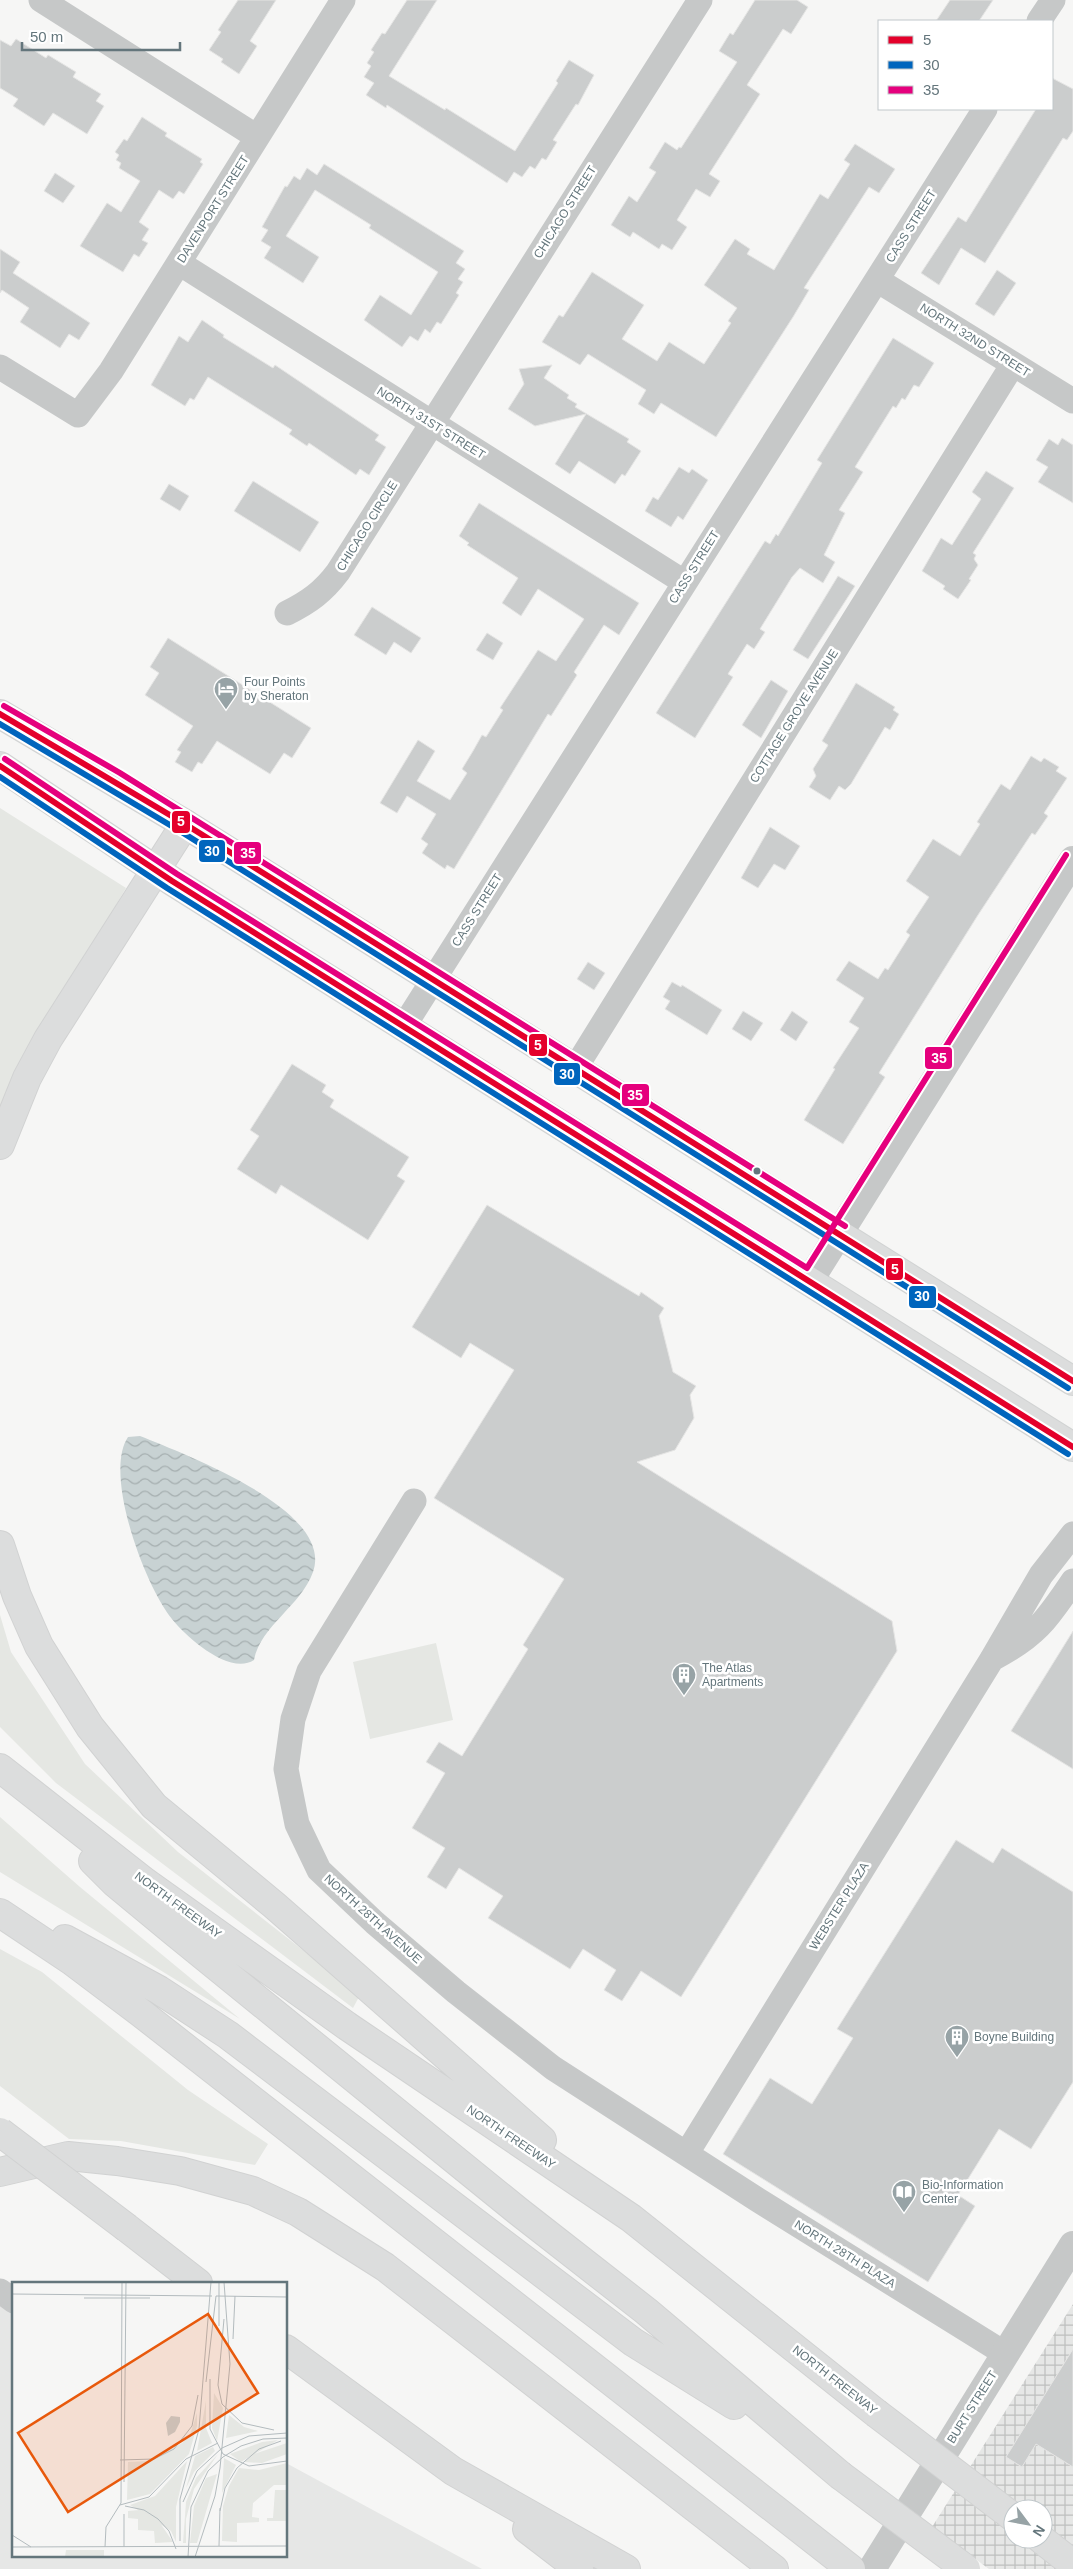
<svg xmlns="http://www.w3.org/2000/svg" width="1073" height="2569" viewBox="0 0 1073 2569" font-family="Helvetica,sans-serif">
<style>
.built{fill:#e6e7e6}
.industrial{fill:url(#industrial-grid);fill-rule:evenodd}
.green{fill:#e5e7e3}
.water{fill:url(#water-waves)}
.building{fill:#cbcdcd;stroke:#e5e5e4}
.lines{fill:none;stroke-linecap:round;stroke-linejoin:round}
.secondary-casing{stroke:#d1d3d3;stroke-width:30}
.motorway-casing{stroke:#d1d2d2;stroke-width:30}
.minor{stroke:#c6c8c8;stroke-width:25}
.tertiary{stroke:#c6c8c8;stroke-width:28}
.secondary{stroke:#dcdddd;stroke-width:28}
.motorway{stroke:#dcdddd;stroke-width:28}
.motorway-bridge-casing{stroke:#d1d2d2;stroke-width:30;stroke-linecap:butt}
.motorway-bridge{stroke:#dcdddd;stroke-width:28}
.bus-1-casing{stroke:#fff;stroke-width:10}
.bus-2-casing{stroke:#fff;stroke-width:10}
.bus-3-casing{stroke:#fff;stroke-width:10}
.bus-1{stroke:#e4002b;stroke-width:6}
.bus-2{stroke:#0065bd;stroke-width:6}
.bus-3{stroke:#e5007d;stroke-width:6}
.bus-dot{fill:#64767c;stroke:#fff;stroke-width:2}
.labels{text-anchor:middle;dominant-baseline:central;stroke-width:5;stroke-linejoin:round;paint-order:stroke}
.street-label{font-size:12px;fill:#64767c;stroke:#fff}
.poi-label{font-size:12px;fill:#64767c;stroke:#fff;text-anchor:start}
.inset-road{fill:none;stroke:#b3bbbe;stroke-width:1}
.view{fill:#e8590c;fill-opacity:0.15;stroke:#e8590c;stroke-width:2.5}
.inset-edge{fill:none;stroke:#64767c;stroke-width:2.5}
.line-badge{stroke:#fff;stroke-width:2}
.badge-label{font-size:14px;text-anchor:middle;font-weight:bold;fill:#fff}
</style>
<defs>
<pattern id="industrial-grid" width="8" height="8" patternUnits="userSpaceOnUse" patternTransform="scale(1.25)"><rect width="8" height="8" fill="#e6e7e6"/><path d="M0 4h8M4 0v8" fill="none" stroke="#bec0bf"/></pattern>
<pattern id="water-waves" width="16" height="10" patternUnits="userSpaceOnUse" patternTransform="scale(1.25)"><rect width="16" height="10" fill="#c8d2d3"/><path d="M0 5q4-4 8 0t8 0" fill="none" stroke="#a6afb0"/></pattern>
</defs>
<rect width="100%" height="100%" fill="#f6f6f5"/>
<!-- built -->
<path class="built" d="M0,2291L14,2301V2555H286V2463L482,2569H0Z"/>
<!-- industrial -->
<path class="industrial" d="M1073,2304V2569H989L932,2527ZM1013,2509H1043V2539H1013Z"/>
<!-- green -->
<path class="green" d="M0,808L126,888L3,1099L0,1109Z
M0,1615L11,1652L85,1764L178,1852L360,1995L353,2008L56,1783L0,1727Z
M436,1643L453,1720L370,1739L353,1662Z
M0,1817L80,1887L240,2019L0,1872Z
M0,1949L42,1972L188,2090L268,2144L255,2165L121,2141L69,2139L0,2086Z"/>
<!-- water -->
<path class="water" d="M140,1436C184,1454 335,1510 313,1572C301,1606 261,1625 254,1660C230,1676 186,1637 172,1619C145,1586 103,1474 128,1437Z"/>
<!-- building -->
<path class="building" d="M238,0H276L250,41L257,46L239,74L221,62L223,59L209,50L221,32L218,30Z
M407,0H437L389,76L445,110L446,108L515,151L558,83L556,81L569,60L594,75L578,105L576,104L553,140L557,142L546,160L542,158L535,169L530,166L522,177L514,172L507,183L387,105L386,108L366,95L374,83L364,77L371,66L367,63L374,52L371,50L382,33L385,34Z
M755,0H797L808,7L791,34L783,29L747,85L760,94L709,174L720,181L710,197L696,189L677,220L687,227L672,250L662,244L659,249L633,232L630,237L611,225L629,196L637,202L656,172L649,168L665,142L677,150L679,147L681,148L737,62L719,51L730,33L733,35Z
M950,0H993L979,21H936Z
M16,39L46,58L48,55L76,72L73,77L101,94L96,101L104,106L87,134L53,113L44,126L13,106L18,99L0,88V40L11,46Z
M1052,78L1073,89V131L1067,140L1063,138L985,263L961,248L939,285L921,273L958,217L966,222L1036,109H1052Z
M142,117L167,133L165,136L202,159L200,162L203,164L184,194L179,191L173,199L159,190L139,222L149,229L142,240L148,243L139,257L134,254L123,272L80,246L107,203L121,212L140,181L119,168L121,163L116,160L119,155L115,152L124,139L127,141Z
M855,144L895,169L879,193L869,187L804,288L809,290L793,317L716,437L661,403L654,414L638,404L646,390L588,354L580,365L542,342L559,315L563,317L592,272L644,305L622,339L657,361L669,342L704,364L731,323L728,321L737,308L704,285L715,269L735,239L750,249L747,254L774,270L820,194L828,199L850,164L844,160Z
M324,164L464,251L456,263L465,269L458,279L463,282L456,293L459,295L441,324L437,322L430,333L425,329L418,341L410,336L402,347L364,320L380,295L411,315L438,272L369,228L371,225L315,190L286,236L319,257L303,283L264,258L271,247L261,241L268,230L262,227L285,186L287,187L294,176L300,180L307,168L317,175Z
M55,173L75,186L63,203L44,191Z
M0,249L20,262L13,273L90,323L79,340L69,334L60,348L20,322L29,308L2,290L0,293Z
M997,270L1016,283L994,316L975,304Z
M202,320L224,335L223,337L273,368L275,365L379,435L375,440L386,447L369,475L360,469L356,475L309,443L307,446L289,434L292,430L208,377L194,400L190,398L185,406L151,385L179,336L188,342Z
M893,338L934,363L919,387L914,385L905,400L902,398L896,408L893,406L855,467L863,472L839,510L845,513L824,555L835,562L823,583L800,568L792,577L760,629L765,632L754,649L747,644L728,674L733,677L695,738L656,713L765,541L770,544L776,534L778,536L822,463L817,460Z
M552,365L544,378L569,395L567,398L577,404L575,407L629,439L627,442L641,451L625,476L622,474L615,484L579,461L570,474L555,464L586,414L535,426L508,409L524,384L519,369Z
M1062,438L1073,445V503L1038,482L1048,467L1036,460L1049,439L1058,445Z
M679,467L689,473L692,469L708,480L683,520L678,516L671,527L645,511L653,497L658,500Z
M986,471L1014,488L973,553L976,555L974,559L978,565L969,579L971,580L958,599L943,589L945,586L922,571L941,538L952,545L981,499L972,492Z
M253,481L319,522L300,552L234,511Z
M169,484L189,496L180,511L160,499Z
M479,503L639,603L619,635L604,625L574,672L577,675L551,716L548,714L454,869L447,865L445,869L422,853L428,844L421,839L436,814L407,796L397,813L380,803L418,740L435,751L417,781L450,800L467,773L462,769L473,751L482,735L486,737L503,710L500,708L538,650L556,661L584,619L538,589L521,616L502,603L518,578L467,545L469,543L459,536Z
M838,576L855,586L808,659L793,650Z
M372,607L421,638L411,653L394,642L386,655L354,635Z
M487,633L503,643L493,660L476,650Z
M168,638L311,728L292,758L284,753L270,774L217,741L202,764L198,762L192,772L175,762L181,752L177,750L193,726L145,695L159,673L150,667Z
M771,680L788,691L761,738L742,725Z
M856,683L895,707L893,710L899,714L890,730L885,727L851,784L845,790L839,786L830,800L809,787L816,776L813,769L827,747L828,745L822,741Z
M1031,756L1041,762L1044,758L1059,767L1056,771L1067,778L1044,813L1048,816L1035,835L1032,833L978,915L879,1073L885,1077L843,1144L804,1120L835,1069L833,1068L859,1028L849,1022L864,998L836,980L849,961L878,979L885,968L888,970L910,935L906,932L929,897L906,881L933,839L960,856L980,824L977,822L1001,784L1010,790Z
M770,827L800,846L785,870L774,864L758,888L741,878Z
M588,962L605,973L594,990L577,979Z
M672,982L681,987L682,985L722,1010L707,1035L665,1009L670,1001L663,997Z
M743,1011L763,1023L751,1041L732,1029Z
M792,1011L808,1022L796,1041L780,1030Z
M292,1064L326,1085L322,1092L334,1100L330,1107L409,1157L397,1176L405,1181L368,1240L281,1185L276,1194L237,1169L259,1136L250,1130Z
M487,1205L639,1296L641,1292L664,1308L659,1316L673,1372L696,1386L690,1395L694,1418L675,1450L637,1462L892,1621L897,1651L681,1997L641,1971L622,2001L604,1990L616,1970L583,1949L570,1969L488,1918L503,1896L459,1868L446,1889L427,1877L445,1848L412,1828L445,1773L426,1762L439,1742L462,1756L528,1649L523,1645L564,1579L434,1498L514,1370L470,1343L461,1358L412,1327Z
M1073,1631V1769L1011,1731Z
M956,1840L993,1863L1002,1848L1073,1892V2082L1031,2149L999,2129L958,2195L975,2206L928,2282L723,2154L770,2078L812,2104L853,2038L837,2029Z
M1073,2349V2467L1036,2444L1022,2467L1006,2457Z"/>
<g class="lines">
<defs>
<path id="secondary" d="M0,714L185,824L1073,1381
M0,766L172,881L1073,1447"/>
<path id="motorway" d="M0,1145L27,1078L48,1039L185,824
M0,1545L17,1596L39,1646L90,1727L154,1806L274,1905L542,2140
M0,1768L145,1882L347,2026L631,2218L876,2413
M93,1861L115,1883L173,1931L518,2211L646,2311L840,2475
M0,1913L72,1961L141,2013L851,2569
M65,1939L159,1990L228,2035L633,2342L734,2405
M0,2172L68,2156L117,2161L180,2171L253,2191L298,2212L385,2267L774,2569
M127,2228L198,2283
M286,2349L453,2471L626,2569
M527,2529L579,2569
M1041,2539L1073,2564"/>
</defs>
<!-- secondary casing -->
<use href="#secondary" class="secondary-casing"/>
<!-- motorway casing -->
<use href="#motorway" class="motorway-casing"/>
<!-- minor -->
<path class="minor" d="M41,0L257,137
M1039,21L1053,0
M179,263L684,582
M877,280L1073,401
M0,367L78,415L111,371L343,0
M287,613C309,602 323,592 338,572L700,0
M404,1026L985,109
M576,1067L1013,364
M414,1501L309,1671L293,1719L286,1769L297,1824L319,1870L375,1923L456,1992L553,2068L758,2200L1004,2353
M992,1659C1035,1637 1047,1620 1073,1581
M687,2153L992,1659L1041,1575L1073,1534
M0,2291L14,2301"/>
<!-- tertiary -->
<path class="tertiary" d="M810,1280L1073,860
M872,2569L1073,2245"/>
<!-- secondary -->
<use href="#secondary" class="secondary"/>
<!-- motorway -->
<use href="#motorway" class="motorway"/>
<defs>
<path id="motorway-bridge" d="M0,2132L127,2228
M876,2413L1013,2517
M840,2475L966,2569"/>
</defs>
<!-- motorway-bridge casing -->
<use href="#motorway-bridge" class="motorway-bridge-casing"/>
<!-- motorway-bridge -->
<use href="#motorway-bridge" class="motorway-bridge"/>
<defs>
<path id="bus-1" d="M0,714L185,824L1073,1381
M0,766L172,881L1073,1447"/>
<path id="bus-2" d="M0,724L180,831L1068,1388
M0,777L167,888L1068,1454"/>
<path id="bus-3" d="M4,706L120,773L845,1226
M5,759L177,874L807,1268L1066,855"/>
</defs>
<!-- bus-1 casing -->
<use href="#bus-1" class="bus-1-casing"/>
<!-- bus-2 casing -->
<use href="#bus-2" class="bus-2-casing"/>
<!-- bus-3 casing -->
<use href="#bus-3" class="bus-3-casing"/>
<!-- bus-1 -->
<use href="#bus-1" class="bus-1"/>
<!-- bus-2 -->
<use href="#bus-2" class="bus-2"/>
<!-- bus-3 -->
<use href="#bus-3" class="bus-3"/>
</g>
<!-- icons -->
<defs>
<symbol id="hotel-pin" viewBox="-11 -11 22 30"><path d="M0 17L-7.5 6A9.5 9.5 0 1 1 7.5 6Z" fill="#97a3a6" stroke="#fff"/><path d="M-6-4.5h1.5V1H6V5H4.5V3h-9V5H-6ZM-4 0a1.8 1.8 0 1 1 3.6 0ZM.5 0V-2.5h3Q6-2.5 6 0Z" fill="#fff"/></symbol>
<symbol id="building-pin" viewBox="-11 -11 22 30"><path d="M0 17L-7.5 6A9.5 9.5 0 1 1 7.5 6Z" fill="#97a3a6" stroke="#fff"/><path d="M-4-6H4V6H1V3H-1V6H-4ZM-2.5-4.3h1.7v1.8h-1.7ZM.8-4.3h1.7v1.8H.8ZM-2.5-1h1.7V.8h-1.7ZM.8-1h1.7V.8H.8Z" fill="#fff"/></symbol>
<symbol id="library-pin" viewBox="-11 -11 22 30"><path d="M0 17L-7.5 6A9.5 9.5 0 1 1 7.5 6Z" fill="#97a3a6" stroke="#fff"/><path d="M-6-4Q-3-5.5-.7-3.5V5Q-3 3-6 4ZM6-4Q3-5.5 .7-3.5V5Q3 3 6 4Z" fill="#fff"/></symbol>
</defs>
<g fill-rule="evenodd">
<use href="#hotel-pin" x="212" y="675" width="28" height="38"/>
<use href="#building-pin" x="670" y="1661" width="28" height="38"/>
<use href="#building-pin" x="943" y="2023" width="28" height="38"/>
<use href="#library-pin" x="890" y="2178" width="28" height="38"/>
</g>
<!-- markers -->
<circle class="bus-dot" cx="757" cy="1171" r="4.5"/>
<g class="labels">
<!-- street labels -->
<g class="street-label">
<text transform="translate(213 209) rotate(-58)">DAVENPORT STREET</text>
<text transform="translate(565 212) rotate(-58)">CHICAGO STREET</text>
<text transform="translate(911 226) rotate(-58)">CASS STREET</text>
<text transform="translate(975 340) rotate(32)">NORTH 32ND STREET</text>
<text transform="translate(431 423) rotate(32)">NORTH 31ST STREET</text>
<text transform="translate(367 526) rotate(-58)">CHICAGO CIRCLE</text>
<text transform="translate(694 567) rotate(-58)">CASS STREET</text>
<text transform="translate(794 716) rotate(-58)">COTTAGE GROVE AVENUE</text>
<text transform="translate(477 910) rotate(-58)">CASS STREET</text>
<text transform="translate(178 1905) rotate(36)">NORTH FREEWAY</text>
<text transform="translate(839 1906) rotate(-58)">WEBSTER PLAZA</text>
<text transform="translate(373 1919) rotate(42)">NORTH 28TH AVENUE</text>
<text transform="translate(511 2137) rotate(34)">NORTH FREEWAY</text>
<text transform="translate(845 2254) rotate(32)">NORTH 28TH PLAZA</text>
<text transform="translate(835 2380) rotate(38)">NORTH FREEWAY</text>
<text transform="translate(972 2407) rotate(-58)">BURT STREET</text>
</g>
<!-- poi labels -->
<g class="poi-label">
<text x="244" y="682">Four Points<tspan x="244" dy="14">by Sheraton</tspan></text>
<text x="702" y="1668">The Atlas<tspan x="702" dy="14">Apartments</tspan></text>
<text x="974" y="2037">Boyne Building</text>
<text x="922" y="2185">Bio-Information<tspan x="922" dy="14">Center</tspan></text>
</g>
</g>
<!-- overview -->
<g transform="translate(12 2282)">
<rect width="275" height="275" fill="#f6f6f5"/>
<path d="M202,111L211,126L205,159L200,146ZM194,119V146L200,161L185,169ZM185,131V144L177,172L138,212L115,218L116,180L137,179L170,161L178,153ZM217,133L232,145L246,149L214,156ZM266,158L229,180L218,172L250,160ZM275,161V172L250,181L232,180L242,172ZM201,165L203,169L182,190L174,206L183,174ZM206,172L182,207L174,237V261H171L174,220L184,196ZM212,176L224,183L210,211ZM175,179L164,225V260L159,249L118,223L143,214ZM275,181V203H262L241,221L240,235L247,236V240L225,241V260L210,259L211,224L217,204L227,186L247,188ZM205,192L185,261H178L182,224L194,196ZM127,228L148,241L161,260L143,261L142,249L126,248V237L116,236V229Z" fill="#e5e7e3"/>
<path d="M263,208H275V239H255V236H261ZM54,268H92V275H53Z" fill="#e5e7e3"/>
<path d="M159,134L168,135V140L163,150L156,154L154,141Z" fill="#c8d2d3"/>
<path class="inset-road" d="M207,0V44M0,12L200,14M72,16H138M212,37L206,103L210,122L230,141L262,148M221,57L223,14M198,97V147L211,172L237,184L275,179M194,100L204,14L275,15M108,178L142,177L162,167L180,144L186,113M112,200L114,0M171,220L185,189L210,166L237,154L275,151M108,223L137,215L174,177L206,161M113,224L132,228L146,237L157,249L164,267M208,229L213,206L225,186L247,167L269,159M0,253L19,265M168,259V217L187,147L199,0M207,264L208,226M0,265L275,264M93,265L94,245L109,221L110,0M112,265V232M176,275L179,225L196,189L211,175L229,164L251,157L275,156M183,275L203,214L208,186L218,82L212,0"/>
<path class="view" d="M196,32L246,111L56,230L6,151Z"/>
<rect width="275" height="275" class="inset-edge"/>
</g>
<g class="line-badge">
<rect x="171" y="810" width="20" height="24" rx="5" fill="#e4002b"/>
<rect x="198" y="839" width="28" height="24" rx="5" fill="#0065bd"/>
<rect x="233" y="841" width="29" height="24" rx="5" fill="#e5007d"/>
<rect x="528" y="1033" width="20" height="24" rx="5" fill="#e4002b"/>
<rect x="924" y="1046" width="29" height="24" rx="5" fill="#e5007d"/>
<rect x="553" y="1062" width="28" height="24" rx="5" fill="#0065bd"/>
<rect x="621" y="1083" width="29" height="24" rx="5" fill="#e5007d"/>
<rect x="885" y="1257" width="19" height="24" rx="5" fill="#e4002b"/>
<rect x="908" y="1285" width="29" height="24" rx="5" fill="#0065bd"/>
</g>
<g class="badge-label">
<text x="181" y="826">5</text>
<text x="212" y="856">30</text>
<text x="248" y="858">35</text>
<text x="538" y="1050">5</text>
<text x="939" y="1063">35</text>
<text x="567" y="1079">30</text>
<text x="635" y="1100">35</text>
<text x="895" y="1274">5</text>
<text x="922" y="1301">30</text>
</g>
<!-- legend -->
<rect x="878" y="20" width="175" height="90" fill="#ffffff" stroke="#c1c8cb"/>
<rect x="888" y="36" width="25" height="8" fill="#e4002b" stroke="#c1c8cb"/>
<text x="923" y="45" font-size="15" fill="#64767c">5</text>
<rect x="888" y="61" width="25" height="8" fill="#0065bd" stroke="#c1c8cb"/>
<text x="923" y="70" font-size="15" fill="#64767c">30</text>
<rect x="888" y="86" width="25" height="8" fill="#e5007d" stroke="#c1c8cb"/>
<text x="923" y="95" font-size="15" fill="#64767c">35</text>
<!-- north arrow -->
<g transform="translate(1028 2524) rotate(122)"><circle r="24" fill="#ffffff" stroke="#c1c8cb"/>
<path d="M0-4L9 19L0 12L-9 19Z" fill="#97a3a6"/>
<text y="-8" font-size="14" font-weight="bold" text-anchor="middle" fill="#64767c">N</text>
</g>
<!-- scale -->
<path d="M22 42v8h158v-8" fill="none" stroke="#64767c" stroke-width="2.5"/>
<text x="30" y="42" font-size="15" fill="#64767c" stroke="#ffffff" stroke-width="4" paint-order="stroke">50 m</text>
</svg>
